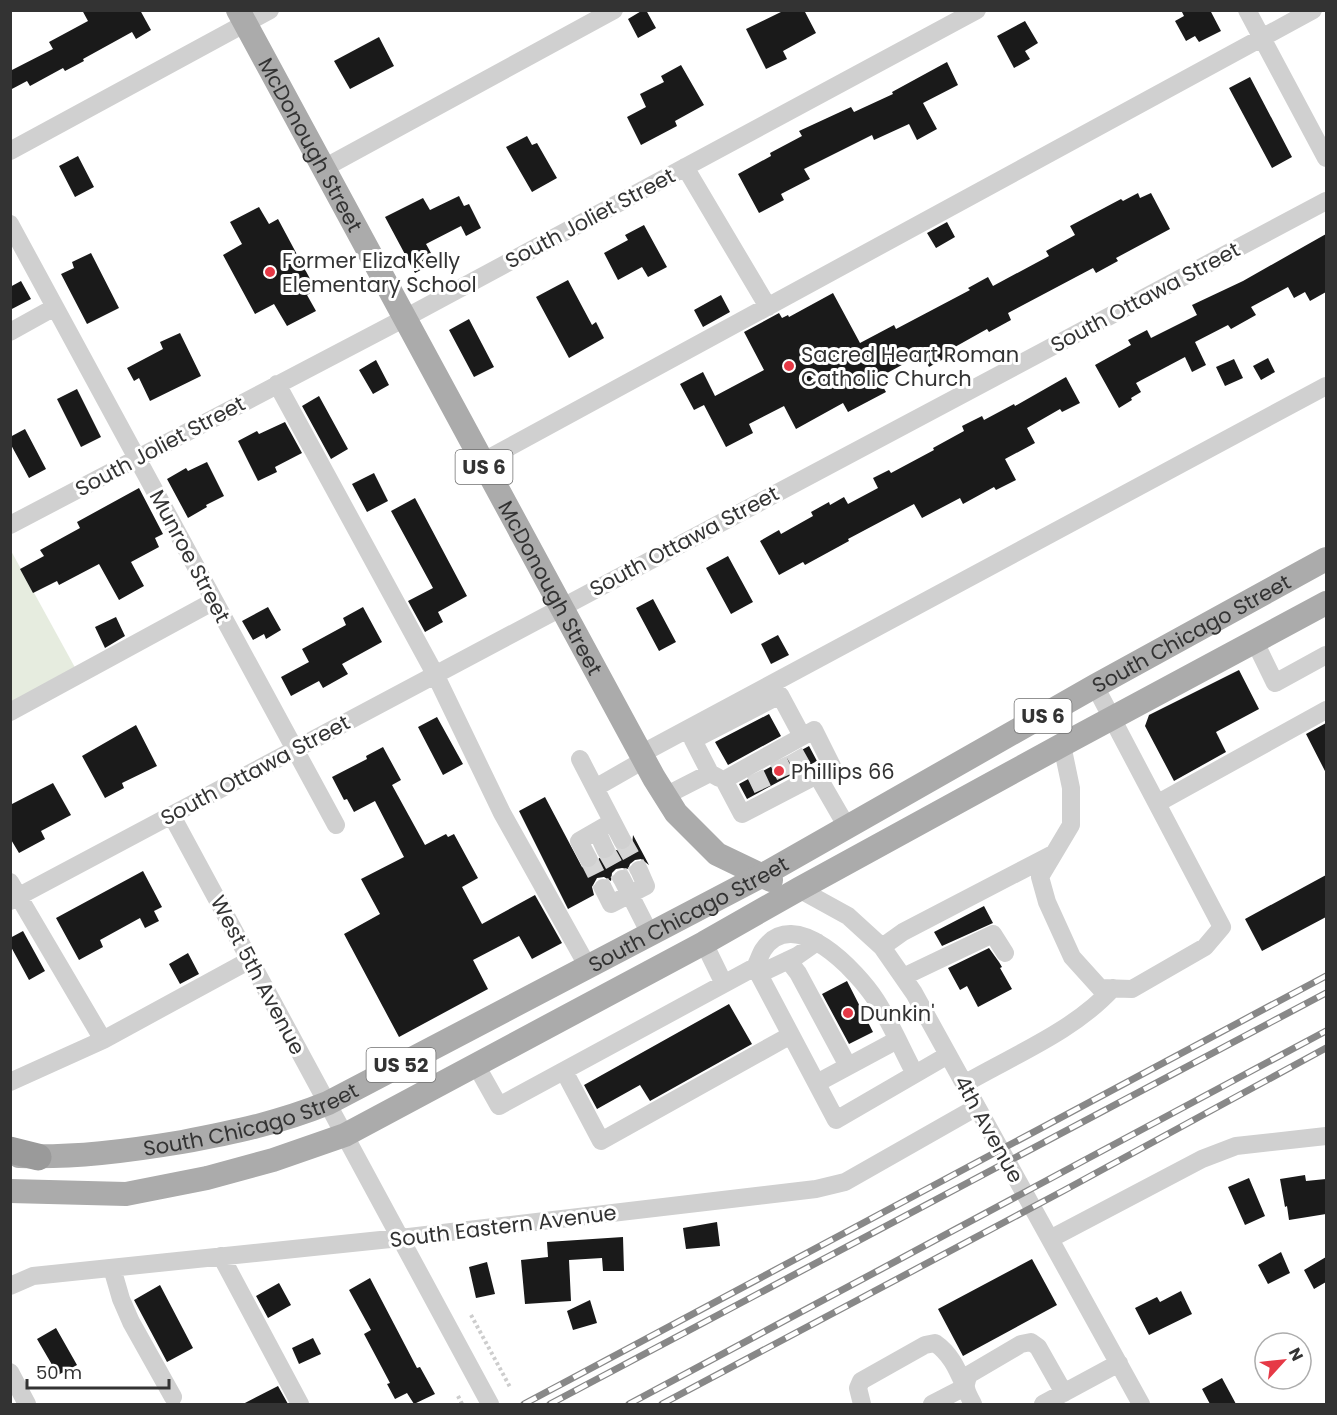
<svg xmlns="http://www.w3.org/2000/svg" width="1337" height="1415" viewBox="0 0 1337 1415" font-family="Poppins,sans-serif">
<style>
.green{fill:#e6ecdf}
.building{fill:#1a1a1a}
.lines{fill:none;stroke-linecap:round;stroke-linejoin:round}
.minor-tunnel{stroke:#d6d6d6;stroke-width:18;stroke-dasharray:18 9;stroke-linecap:butt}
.path{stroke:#cdcdcd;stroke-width:4;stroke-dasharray:3 3;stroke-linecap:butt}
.minor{stroke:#d0d0d0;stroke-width:18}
.major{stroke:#ababab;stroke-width:24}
.highway{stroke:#9a9a9a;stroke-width:27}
.rail-casing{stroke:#888;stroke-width:7}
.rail{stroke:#fff;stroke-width:4.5;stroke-dasharray:14;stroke-linecap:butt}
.poi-dot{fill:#e63946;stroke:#fff;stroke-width:2}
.labels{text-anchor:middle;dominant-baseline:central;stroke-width:6;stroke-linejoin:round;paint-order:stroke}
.shield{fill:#fff;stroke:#707070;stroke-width:1.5}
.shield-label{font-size:20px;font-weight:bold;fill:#333}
.street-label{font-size:21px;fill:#333;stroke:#fff}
.poi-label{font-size:21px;fill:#333;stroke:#fff;text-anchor:start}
</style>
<rect width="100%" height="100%" fill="#fff"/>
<!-- green -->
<path class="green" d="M10,549L78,673L10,709Z"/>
<!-- building -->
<path class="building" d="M82,10H140L151,30L136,39L132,32L83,59L84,61L65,71L63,68L30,86L27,81L10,90V71L53,49L49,42L88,21Z
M643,10H646L656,28L638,38L628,19Z
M785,10H804L816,33L783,51L787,59L766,69L746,29Z
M1181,10H1210L1221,31L1199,42L1195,36L1186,41L1175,21L1184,16Z
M1025,21L1038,43L1025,51L1030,59L1014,68L997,36Z
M379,37L394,66L350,89L334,61Z
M947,62L958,85L923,103L937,129L917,140L909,124L874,140L872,135L804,169L810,179L781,194L784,200L759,213L738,174L771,156L770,153L802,136L799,131L851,107L854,112L893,94L892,92Z
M681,65L704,105L675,121L677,126L641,145L627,117L646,107L640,94L664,82L661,76Z
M1250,77L1292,157L1272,168L1229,88Z
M527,136L532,145L537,143L557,178L532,192L506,147Z
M78,156L94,187L75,197L59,166Z
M1138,193L1140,198L1151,193L1170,229L1116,258L1118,261L1096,273L1093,268L1008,313L1011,320L989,332L987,329L946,352L949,356L929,367L922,354L878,378L886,392L848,412L843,403L796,429L784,406L749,424L753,433L726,447L704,405L694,410L680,384L703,372L715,396L764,370L744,332L779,313L782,318L788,315L789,317L833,293L860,343L894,325L896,329L970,290L968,288L988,277L993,286L1049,256L1046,251L1075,235L1070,226L1121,199L1123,201Z
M459,196L464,206L469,204L481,228L466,236L461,226L426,244L436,262L415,273L385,217L423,198L430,210Z
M259,207L269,224L278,219L316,290L307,295L316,311L287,326L274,304L255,314L223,255L242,244L230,222Z
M947,222L955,237L936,248L927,233Z
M644,225L667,267L648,277L642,267L618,280L604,253L628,240L625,235Z
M1326,234V292L1310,301L1305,292L1294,298L1288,287L1251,307L1256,315L1231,329L1228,325L1195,342L1206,365L1192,372L1185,357L1136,383L1141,392L1131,398L1132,400L1119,408L1095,365L1131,345L1128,340L1147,330L1151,338L1197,315L1192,305L1243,281Z
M91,253L119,308L87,324L61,274L74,268L72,262Z
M568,280L592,325L596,322L604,338L569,358L536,297Z
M21,281L31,299L10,310V287Z
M721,295L730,312L703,327L694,310Z
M469,319L494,367L474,377L449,330Z
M180,333L201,376L150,401L139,378L134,381L127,368L163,349L160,342Z
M1268,358L1275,372L1261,380L1253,366Z
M1234,359L1243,378L1225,386L1216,367Z
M376,360L389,385L373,394L359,370Z
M1066,377L1080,403L1062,412L1060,409L1027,428L1035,443L1005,459L1016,480L996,490L994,487L963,504L960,498L922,518L914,504L848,539L849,541L805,565L803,562L779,575L760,541L779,530L781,534L813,516L811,512L829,502L830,505L844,497L848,504L878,488L873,478L889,470L891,473L934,450L933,448L964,431L962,426L982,416L984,420L1014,404L1015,406Z
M77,389L101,437L81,447L57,399Z
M319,396L348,449L331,459L302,406Z
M285,422L302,453L275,467L277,472L258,481L238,441L257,431L259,434Z
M25,429L46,469L29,478L10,443V437Z
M207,462L224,496L206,505L207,507L188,518L167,479L186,468L188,471Z
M374,473L388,501L367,512L352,484Z
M139,488L163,534L155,538L159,547L131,562L144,586L119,600L99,564L59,585L57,581L33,593L20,569L44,556L40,550L80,528L77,522Z
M415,498L467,596L438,612L443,622L425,632L408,601L433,588L391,511Z
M728,556L753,602L731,614L706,568Z
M653,599L676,642L659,651L636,608Z
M268,607L281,630L266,639L264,634L253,640L242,621Z
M363,607L382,642L342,664L348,674L323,688L319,681L291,696L281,677L309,662L302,649L346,625L343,618Z
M116,617L125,636L105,648L95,627Z
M778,635L789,655L771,664L761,644Z
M1239,670L1259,709L1216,732L1226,752L1174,781L1145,726L1149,715Z
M769,714L781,736L728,765L715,742Z
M437,717L463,764L443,775L418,727Z
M1326,723V773L1306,734Z
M136,725L157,766L122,783L124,788L105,798L82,756Z
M809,746L817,761L747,799L739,784Z
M383,747L401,780L392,785L425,845L446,834L448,837L454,834L478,878L462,887L482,924L535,895L562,943L532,959L519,936L473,960L488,989L399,1037L344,934L380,914L361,879L404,857L375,801L354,812L347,799L344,800L332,777L367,759L366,756Z
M53,783L71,815L41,831L45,839L19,853L10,838V805Z
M545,797L582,867L587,869L593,868L597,864L599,858L609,859L614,855L616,850L622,851L628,850L632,846L633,835L649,865L641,859L635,860L630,864L628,869L622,868L616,869L612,873L611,881L604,877L597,878L592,887L594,895L568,909L519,811Z
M143,871L162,907L154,911L159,921L145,928L140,918L100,940L103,947L79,960L56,918Z
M1326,875V917L1262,951L1245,919Z
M984,906L993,923L942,946L934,932Z
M23,931L45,971L29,980L10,945V938Z
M989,948L999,962L1002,967L1000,968L1012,989L978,1007L967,986L960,990L948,968Z
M188,953L199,974L180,984L169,964Z
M847,981L873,1032L849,1044L822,994Z
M729,1004L752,1044L650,1101L640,1085L597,1109L584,1085Z
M1305,1175L1306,1181L1326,1179V1214L1289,1220L1287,1206L1285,1207L1280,1179Z
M1249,1178L1265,1216L1245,1225L1228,1187Z
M717,1222L720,1246L686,1249L683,1228Z
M623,1237L624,1271H603L602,1258L569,1260L571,1301L525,1304L521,1260L548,1257L547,1242Z
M1281,1252L1290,1273L1268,1284L1258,1265Z
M1326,1257V1282L1314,1289L1304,1270Z
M1032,1259L1057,1305L963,1356L938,1309Z
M487,1262L495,1294L476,1298L469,1267Z
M370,1278L417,1368L420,1367L435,1394L414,1404L407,1393L395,1399L387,1384L390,1383L364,1334L371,1330L349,1290Z
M279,1283L291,1305L268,1318L256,1296Z
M160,1285L193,1348L167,1362L134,1300Z
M1181,1291L1192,1314L1149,1335L1135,1308L1157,1297L1160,1302Z
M590,1300L597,1323L573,1330L567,1311Z
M56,1328L77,1365L58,1375L37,1339Z
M313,1338L321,1354L299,1364L292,1348Z
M1222,1378L1236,1404H1210L1202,1389Z
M278,1386L288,1404H243Z"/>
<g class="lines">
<!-- minor-tunnel -->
<path class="minor-tunnel" d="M794,752L803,768
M778,760L786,778
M755,773L763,790
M622,840L639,870
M605,849L622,879
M588,858L603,888"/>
<!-- path -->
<path class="path" d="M471,1315L510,1387
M458,1396L462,1404"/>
<!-- minor -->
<path class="minor" d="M1247,10L1326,158
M10,151L270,10
M685,167L768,307
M324,168L614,10
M10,224L336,825
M10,332L55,307
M277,384L435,674L502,813L588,967
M482,462L1313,10
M10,525L405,318L977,10
M1255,642L1275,683L1326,655
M10,712L214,601
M1062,745L1071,788V825L1040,877L1047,902L1072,957L1100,988L1132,989L1205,947L1222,927L1095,686
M641,754L1326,386
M580,759L595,788
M710,773L693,740L780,695L802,736
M817,775L742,814L724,780L814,730L832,766L817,775L847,827
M665,796L710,773L719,778
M1158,803L1326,710
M172,816L490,1404
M597,831L605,849
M622,840L595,788L644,760
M588,858L579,841L612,822
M622,879L650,934
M10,882L103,1040L250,960
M603,888L611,904L646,886L639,870
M799,889L848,916L882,947L914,993L1141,1404
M10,901L1326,201
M704,943L724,984
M882,947L903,932L1053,854
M788,960L798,973L848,1066
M755,967C758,962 760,955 763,950C794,903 858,972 876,1000C891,1023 902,1050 915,1074
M759,974L797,956L817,942
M903,977L993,934L1005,953
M476,1065L499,1106L755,967L836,1120L948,1055
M564,1071L601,1141L791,1035
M10,1082L103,1040
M817,1083L897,1040
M964,1084C1014,1055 1074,1031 1113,988
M1050,1239L1202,1159L1236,1146L1326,1136
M221,1256L300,1404
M112,1268L121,1299L131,1322L173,1397
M10,1286L33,1276L400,1238L816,1189L845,1182L977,1107
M10,1372L27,1404
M862,1404L858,1388L861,1381L925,1345L935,1343C951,1354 957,1369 965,1387L932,1404
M973,1404C967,1393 962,1385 970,1374L1021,1344L1031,1342L1038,1347L1064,1393
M1043,1404L1119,1363"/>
<!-- major -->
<g class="major">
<path id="s1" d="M238,10L654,778L676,813L717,854L771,880"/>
<path id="s2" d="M19,1156C74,1158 128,1151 182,1142C235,1132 278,1123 328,1103L761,876L1095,686L1326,559"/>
<path d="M10,1191L126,1194L207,1178L273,1160L345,1135L704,943L799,889L1062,745L1326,603"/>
</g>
<!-- highway -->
<path class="highway" d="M10,1150L38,1157"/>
<defs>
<path id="rail" d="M524,1404L1326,976
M550,1404L1326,993
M629,1404L1326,1031
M662,1404L1063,1191L1326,1048"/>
</defs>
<!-- rail casing -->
<use href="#rail" class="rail-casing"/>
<!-- rail -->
<use href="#rail" class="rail"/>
</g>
<!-- markers -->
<g class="poi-dot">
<circle cx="270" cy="272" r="6"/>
<circle cx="789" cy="366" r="6"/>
<circle cx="779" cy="771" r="6"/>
<circle cx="848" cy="1013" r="6"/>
</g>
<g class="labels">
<!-- shield labels -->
<g class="shield">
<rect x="455.5" y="450" width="57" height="34" rx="4.5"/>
<rect x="1014.5" y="699" width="57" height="34" rx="4.5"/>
<rect x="366.5" y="1048" width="69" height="34" rx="4.5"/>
</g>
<g class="shield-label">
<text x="484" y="467">US 6</text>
<text x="1043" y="716">US 6</text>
<text x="401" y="1065">US 52</text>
</g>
<!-- street labels -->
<g class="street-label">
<text stroke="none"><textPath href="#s1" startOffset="153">McDonough Street</textPath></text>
<text transform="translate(590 218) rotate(-28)">South Joliet Street</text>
<text transform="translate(1145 297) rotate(-28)">South Ottawa Street</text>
<text transform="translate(160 446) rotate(-28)">South Joliet Street</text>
<text transform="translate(684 541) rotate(-28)">South Ottawa Street</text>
<text transform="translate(190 556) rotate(62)">Munroe Street</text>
<text stroke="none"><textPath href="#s1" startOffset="657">McDonough Street</textPath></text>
<text stroke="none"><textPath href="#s2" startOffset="1298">South Chicago Street</textPath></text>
<text transform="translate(255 770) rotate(-28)">South Ottawa Street</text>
<text stroke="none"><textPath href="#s2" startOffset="722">South Chicago Street</textPath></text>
<text transform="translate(258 975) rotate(62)">West 5th Avenue</text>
<text stroke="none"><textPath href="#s2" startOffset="236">South Chicago Street</textPath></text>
<text transform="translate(989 1129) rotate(61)">4th Avenue</text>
<text transform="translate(503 1226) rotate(-7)">South Eastern Avenue</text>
</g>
<!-- poi labels -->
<g class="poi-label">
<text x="282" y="260">Former Eliza Kelly<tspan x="282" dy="24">Elementary School</tspan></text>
<text x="801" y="354">Sacred Heart Roman<tspan x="801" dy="24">Catholic Church</tspan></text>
<text x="791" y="771">Phillips 66</text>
<text x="860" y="1013">Dunkin'</text>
</g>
</g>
<!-- border -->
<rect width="1337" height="1415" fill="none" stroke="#333333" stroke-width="24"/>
<!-- north arrow -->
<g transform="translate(1283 1361) rotate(63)"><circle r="28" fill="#ffffff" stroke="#adadad" stroke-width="1.5"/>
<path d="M0-4.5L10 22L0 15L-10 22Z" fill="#e63946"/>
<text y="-9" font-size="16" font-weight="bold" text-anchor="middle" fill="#333333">N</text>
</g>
<!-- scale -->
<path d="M27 1379v9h142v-9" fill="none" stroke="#333333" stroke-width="3"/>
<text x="36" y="1379" font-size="18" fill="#333333" stroke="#ffffff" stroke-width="4.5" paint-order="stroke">50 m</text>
</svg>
